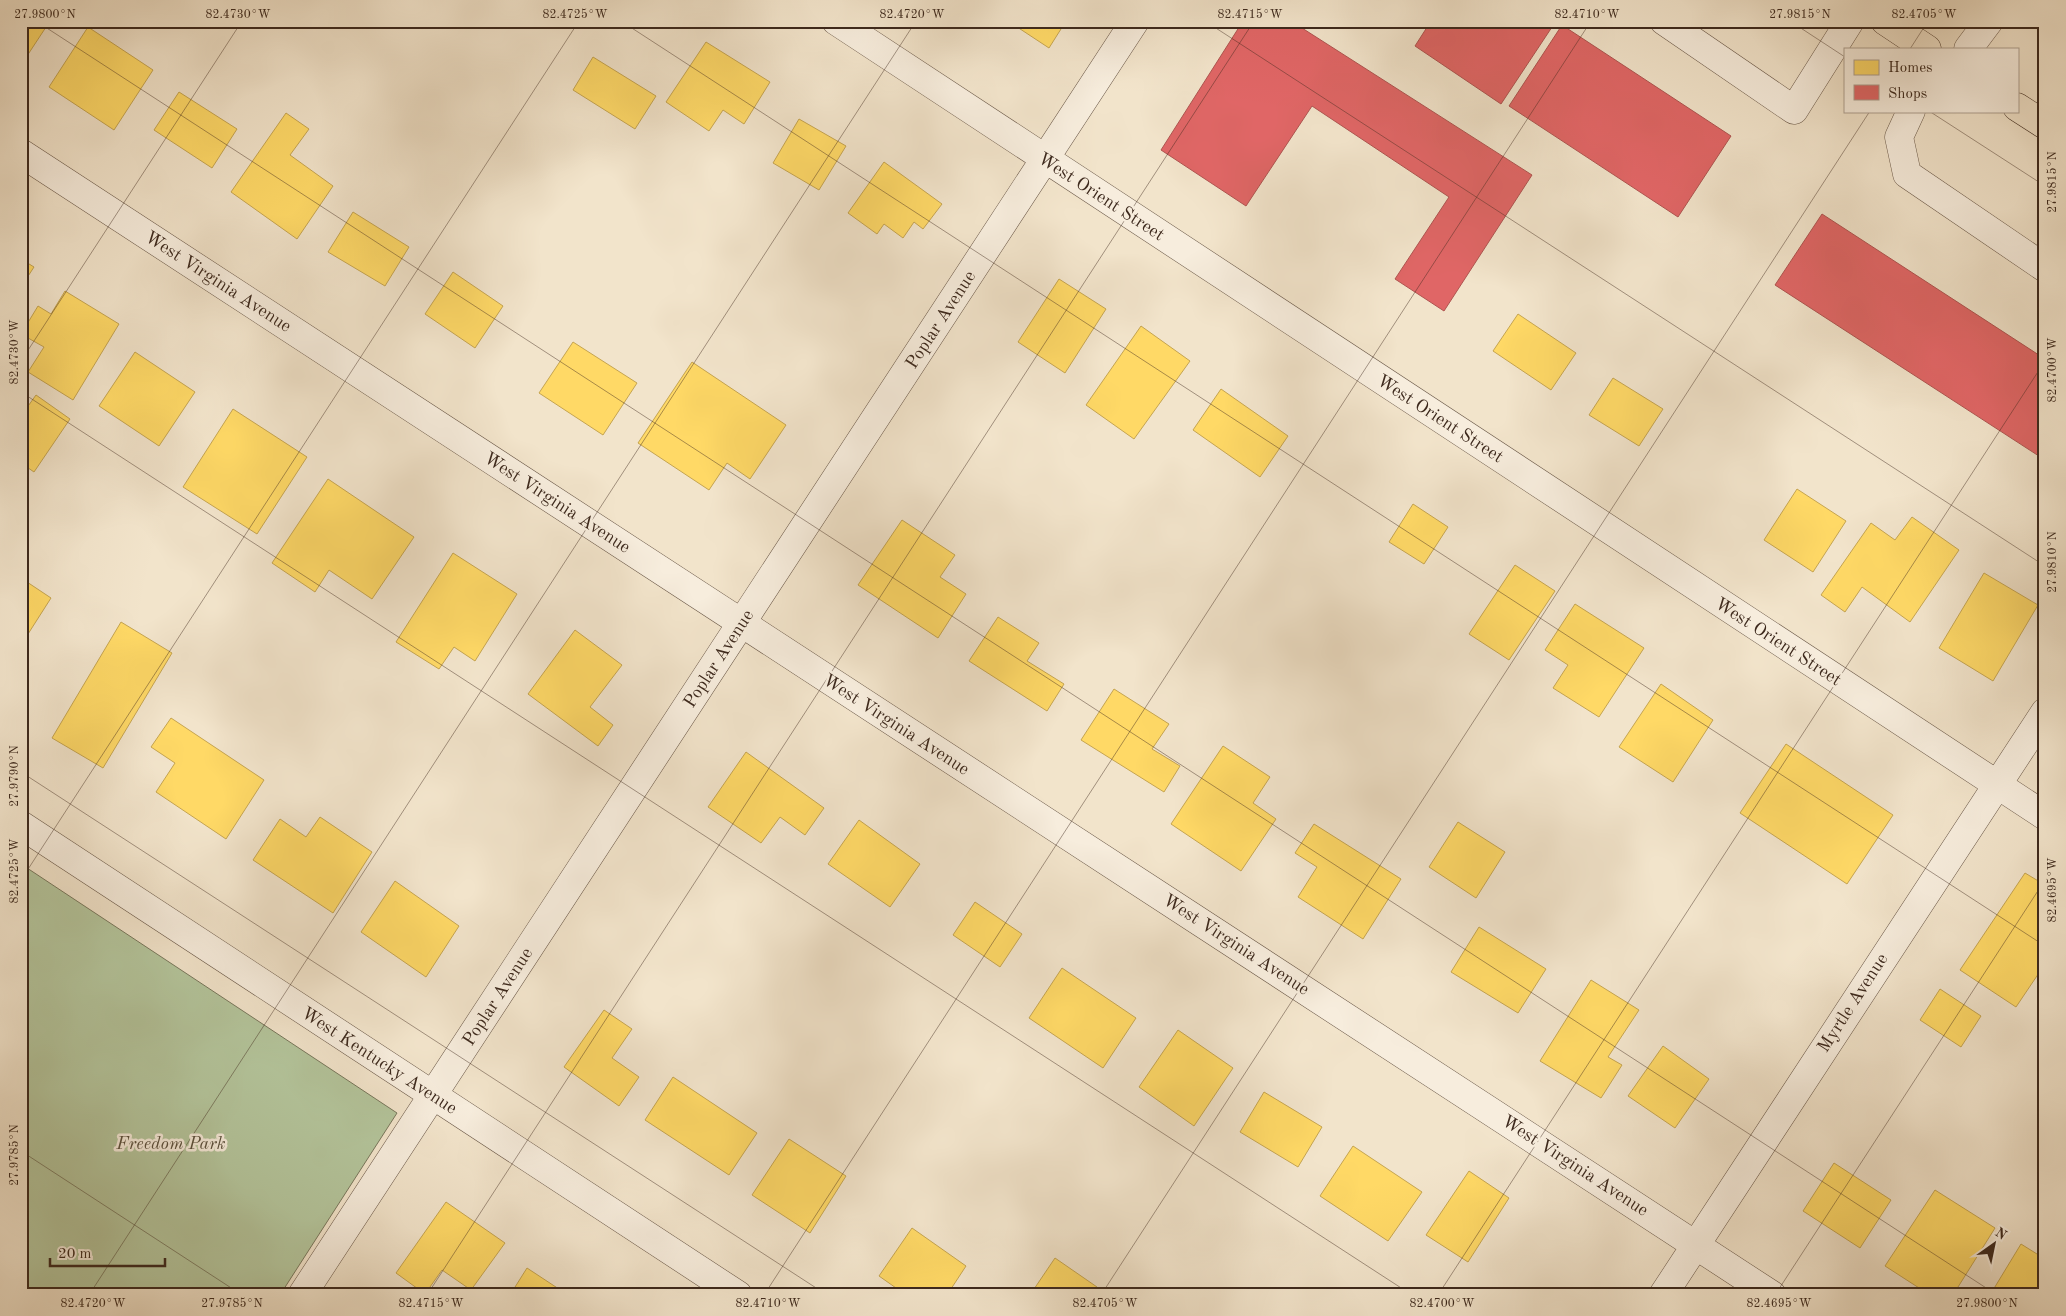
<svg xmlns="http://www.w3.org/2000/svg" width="2066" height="1316" viewBox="0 0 2066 1316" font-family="'Old Standard TT',serif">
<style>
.green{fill:#b4c59c;stroke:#78775c}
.homes{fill:#ffd966;stroke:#c5a450}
.shops{fill:#e06666;stroke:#af5450}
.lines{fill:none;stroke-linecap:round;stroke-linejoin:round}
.minor-casing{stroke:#6a5848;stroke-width:29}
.major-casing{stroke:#3d291d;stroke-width:29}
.minor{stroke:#f7eddd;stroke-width:28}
.major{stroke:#f2e4cb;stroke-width:28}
.ticks{fill:none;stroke:#3d291d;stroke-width:1;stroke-opacity:0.45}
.labels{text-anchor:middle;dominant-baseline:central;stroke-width:5;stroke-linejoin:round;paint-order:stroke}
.street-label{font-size:18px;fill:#3d291d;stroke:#f7eddd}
.park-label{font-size:18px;font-style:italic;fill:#5b503d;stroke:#f7eddd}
.neatline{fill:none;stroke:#3d291d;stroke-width:2}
.ticks-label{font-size:12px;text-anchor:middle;fill:#3d291d}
</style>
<rect width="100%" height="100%" fill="#f2e4cb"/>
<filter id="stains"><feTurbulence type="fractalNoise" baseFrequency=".004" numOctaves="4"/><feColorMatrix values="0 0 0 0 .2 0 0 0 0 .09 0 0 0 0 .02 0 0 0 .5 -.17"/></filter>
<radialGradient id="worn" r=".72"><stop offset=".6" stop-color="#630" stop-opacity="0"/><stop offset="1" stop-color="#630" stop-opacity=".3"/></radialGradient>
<!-- green -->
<path class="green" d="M21,864L397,1113L280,1295H21Z"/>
<!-- homes -->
<path class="homes" d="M21,21H50L25,59L21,57Z
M1008,21H1066L1049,48Z
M88,27L153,70L114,130L49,87Z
M706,42L770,82L744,124L723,110L709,131L666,102Z
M593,57L656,96L635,129L573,90Z
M179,92L237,129L212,168L154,130Z
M286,113L309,129L290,155L333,186L297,239L231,192Z
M799,119L846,146L819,190L773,163Z
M884,162L942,204L923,229L914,222L903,238L884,224L877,234L848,213Z
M353,212L409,247L385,286L328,252Z
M21,259L34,267L21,287Z
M453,272L503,306L475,348L425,314Z
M1059,279L1106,309L1065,373L1018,342Z
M65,291L119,324L73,400L28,372L44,347L21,334L38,306L51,314Z
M1518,314L1576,353L1551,390L1493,351Z
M1141,326L1190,361L1134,439L1086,405Z
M573,342L637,383L603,435L539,393Z
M135,352L195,392L159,446L99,406Z
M692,362L786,425L750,479L727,463L709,490L638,443Z
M1613,378L1663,409L1639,446L1589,415Z
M1221,389L1288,436L1260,477L1193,430Z
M36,395L70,419L34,472L21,463V416Z
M233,409L307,457L257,534L183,487Z
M328,479L414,537L372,599L329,570L315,592L272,563Z
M1797,489L1846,521L1813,572L1764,540Z
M1413,504L1448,527L1424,564L1389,542Z
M1912,517L1959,550L1910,622L1862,587L1845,612L1821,595L1871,523L1895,540Z
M902,520L955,555L940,577L966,594L938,638L858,585Z
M453,553L517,594L475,661L454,647L439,669L396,642Z
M1515,565L1555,591L1509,660L1469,634Z
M1984,573L2038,605L1993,681L1939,648Z
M21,578L51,598L21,645Z
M1575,604L1644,648L1599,717L1553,688L1568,665L1545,650Z
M998,617L1039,643L1027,661L1064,684L1047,711L969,661Z
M121,622L172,653L103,768L52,738Z
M575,630L622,665L590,707L613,725L598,746L528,694Z
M1661,684L1713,720L1673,782L1619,747Z
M1114,689L1169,724L1152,749L1180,766L1164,792L1081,740Z
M171,718L264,780L226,839L156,792L175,763L151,747Z
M1786,744L1893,815L1847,884L1740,813Z
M1223,746L1270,777L1253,803L1276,819L1241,871L1171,824Z
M746,752L824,808L805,835L780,817L761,843L708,807Z
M320,817L372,852L333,913L253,860L280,819L306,837Z
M859,820L920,864L890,907L828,864Z
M1458,822L1505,852L1476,898L1429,867Z
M1314,824L1401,879L1363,939L1298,897L1317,867L1295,853Z
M2025,873L2045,885V964L2016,1007L1960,970Z
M395,881L459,926L426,977L361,932Z
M975,902L1022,934L1000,967L953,935Z
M1479,927L1546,969L1518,1013L1451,972Z
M1062,968L1136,1018L1103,1068L1029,1018Z
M1591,980L1639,1010L1608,1057L1622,1065L1601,1098L1540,1061Z
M1940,989L1981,1016L1961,1047L1920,1020Z
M604,1010L632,1029L612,1058L639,1077L619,1106L564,1067Z
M1178,1030L1233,1068L1194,1126L1139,1087Z
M1663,1046L1709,1079L1675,1128L1628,1096Z
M673,1077L757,1133L729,1175L645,1120Z
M1264,1092L1322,1127L1298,1167L1240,1132Z
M789,1139L846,1176L810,1233L752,1195Z
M1353,1146L1422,1192L1388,1241L1320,1196Z
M1834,1163L1891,1200L1860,1248L1803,1211Z
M1469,1171L1509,1198L1468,1262L1426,1235Z
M1935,1190L1995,1228L1953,1295H1930L1885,1266Z
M446,1202L505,1243L471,1290L442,1270L425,1294L396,1273Z
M912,1228L966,1266L947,1295H906L879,1276Z
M2021,1244L2045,1259V1295H1990Z
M1055,1258L1097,1287L1091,1295H1030Z
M527,1268L568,1295H510Z"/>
<!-- shops -->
<path class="shops" d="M1243,21H1291L1532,175L1444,311L1395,279L1449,197L1312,106L1246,206L1161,150Z
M1431,21H1556L1501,104L1415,46Z
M1562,25L1731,136L1678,217L1509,106Z
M1822,214L2045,359V460L1775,285Z"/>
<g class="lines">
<defs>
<path id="minor" d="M836,21L2045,816
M1664,21L1794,110L1850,21
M1968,49L1989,21
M1911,111L1899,137L1907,174L2045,268
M21,153L1772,1295
M21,825L738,1295
M302,1295L1135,21
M1663,1295L2045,712"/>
<path id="major" d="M1885,21L1927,49
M2017,107L2045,125"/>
</defs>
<!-- minor casing -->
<use href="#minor" class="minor-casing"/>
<!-- major casing -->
<use href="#major" class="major-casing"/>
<!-- minor -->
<use href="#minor" class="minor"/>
<!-- major -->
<use href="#major" class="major"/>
</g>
<!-- ticks -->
<path class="ticks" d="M36,21L1997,1295M621,21L2045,946M1205,21L2045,566M1790,21L1845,57M1910,49L1928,21M1929,111L2045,186M21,361L242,21M21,392L1412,1295M21,772L827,1295M21,880L579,21M21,1151L242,1295M89,1295L916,21M427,1295L1254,21M764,1295L1591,21M1101,1295L1870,111M1438,1295L2045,361M1775,1295L2045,880"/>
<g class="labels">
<!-- street labels -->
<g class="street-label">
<text transform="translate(1101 197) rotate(33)">West Orient Street</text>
<text transform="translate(218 282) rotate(33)">West Virginia Avenue</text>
<text transform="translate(941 320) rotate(-57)">Poplar Avenue</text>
<text transform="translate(1440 419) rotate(33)">West Orient Street</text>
<text transform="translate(557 503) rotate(33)">West Virginia Avenue</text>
<text transform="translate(1778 642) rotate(33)">West Orient Street</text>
<text transform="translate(719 659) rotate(-57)">Poplar Avenue</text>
<text transform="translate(896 725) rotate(33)">West Virginia Avenue</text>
<text transform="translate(1236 945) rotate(33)">West Virginia Avenue</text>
<text transform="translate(498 997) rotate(-57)">Poplar Avenue</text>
<text transform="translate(1853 1003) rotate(-57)">Myrtle Avenue</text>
<text transform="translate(379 1061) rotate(33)">West Kentucky Avenue</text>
<text transform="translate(1575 1166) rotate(33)">West Virginia Avenue</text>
</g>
<!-- park labels -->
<g class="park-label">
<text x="171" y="1144">Freedom Park</text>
</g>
</g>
<!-- margin -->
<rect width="2066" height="1316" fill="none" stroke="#f2e4cb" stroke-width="55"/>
<!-- legend -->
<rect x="1844" y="48" width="175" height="65" fill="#f7eddd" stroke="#ad9f90"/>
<rect x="1854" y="60" width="25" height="15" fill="#ffd966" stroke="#ad9f90"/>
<text x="1888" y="72" font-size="15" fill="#3d291d">Homes</text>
<rect x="1854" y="85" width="25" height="15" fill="#e06666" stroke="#ad9f90"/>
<text x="1888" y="98" font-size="15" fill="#3d291d">Shops</text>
<!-- north arrow -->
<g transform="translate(1994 1244) rotate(33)" stroke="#f7eddd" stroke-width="4" paint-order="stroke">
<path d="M0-4L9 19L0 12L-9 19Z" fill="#3d291d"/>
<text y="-8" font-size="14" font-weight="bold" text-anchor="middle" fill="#3d291d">N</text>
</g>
<!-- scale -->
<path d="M50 1258v8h115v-8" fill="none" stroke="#3d291d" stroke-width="2.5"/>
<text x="58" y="1258" font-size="15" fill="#3d291d" stroke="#f7eddd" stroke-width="4" paint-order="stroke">20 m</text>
<rect x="28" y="28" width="2010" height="1260" class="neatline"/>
<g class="ticks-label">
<text x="45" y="18">27.9800°N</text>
<text x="238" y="18">82.4730°W</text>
<text x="575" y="18">82.4725°W</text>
<text x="912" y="18">82.4720°W</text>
<text x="1250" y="18">82.4715°W</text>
<text x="1587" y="18">82.4710°W</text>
<text x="1800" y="18">27.9815°N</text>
<text x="1924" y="18">82.4705°W</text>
<text transform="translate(2052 182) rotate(-90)" y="4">27.9815°N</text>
<text transform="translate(14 352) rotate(-90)" y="4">82.4730°W</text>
<text transform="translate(2052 370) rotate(-90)" y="4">82.4700°W</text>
<text transform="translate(2052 562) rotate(-90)" y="4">27.9810°N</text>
<text transform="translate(14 776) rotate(-90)" y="4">27.9790°N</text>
<text transform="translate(14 871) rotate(-90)" y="4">82.4725°W</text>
<text transform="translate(2052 890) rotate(-90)" y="4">82.4695°W</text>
<text transform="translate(14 1155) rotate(-90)" y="4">27.9785°N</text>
<text x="93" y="1307">82.4720°W</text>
<text x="232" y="1307">27.9785°N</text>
<text x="431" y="1307">82.4715°W</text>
<text x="768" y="1307">82.4710°W</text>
<text x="1105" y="1307">82.4705°W</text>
<text x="1442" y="1307">82.4700°W</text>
<text x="1779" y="1307">82.4695°W</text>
<text x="1987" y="1307">27.9800°N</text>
</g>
<rect width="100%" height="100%" filter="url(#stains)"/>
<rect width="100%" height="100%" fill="url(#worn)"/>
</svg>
